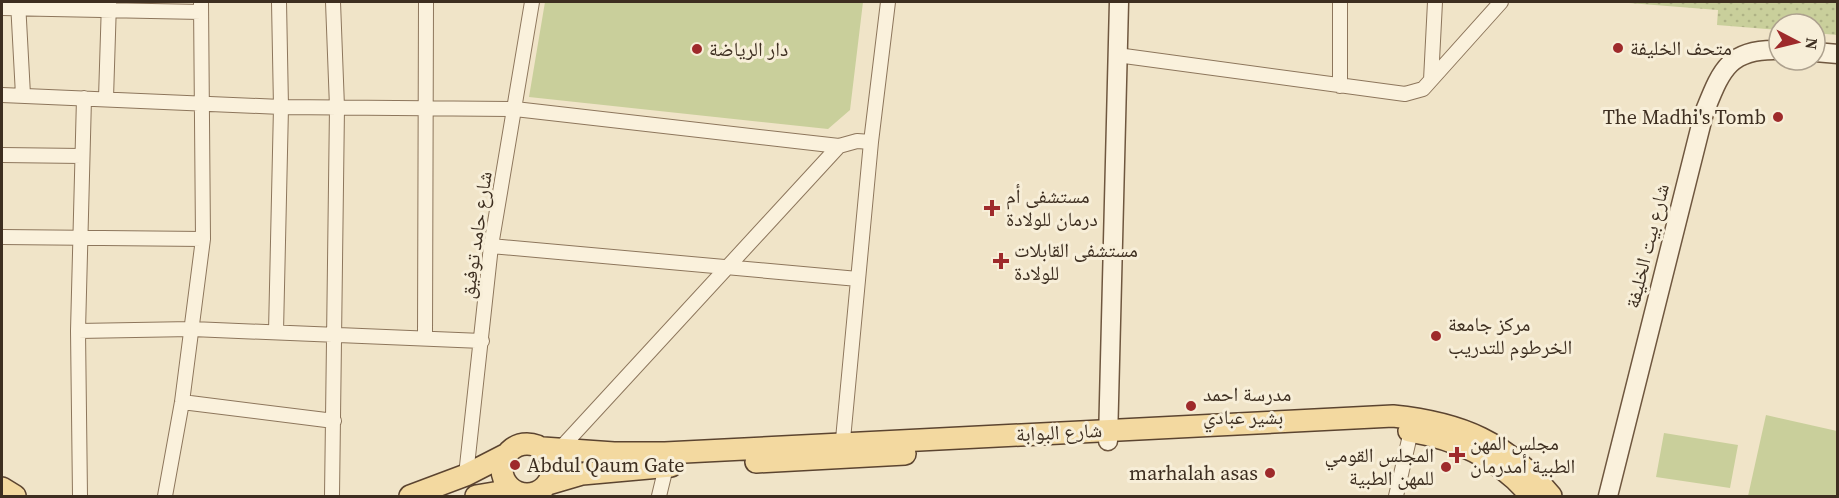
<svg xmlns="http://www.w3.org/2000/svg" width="1839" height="498" viewBox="0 0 1839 498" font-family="'Source Serif 4','Noto Naskh Arabic',serif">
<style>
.green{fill:url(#green-dots)}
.pitch{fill:#c9cf9b}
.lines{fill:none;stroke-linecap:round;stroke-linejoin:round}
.street-casing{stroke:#8d765c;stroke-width:16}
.secondary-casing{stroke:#6f573f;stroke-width:21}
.primary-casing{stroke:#5b4430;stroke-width:24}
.street{stroke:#faf1dc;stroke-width:14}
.secondary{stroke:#faf1dc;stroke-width:18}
.primary{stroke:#f3d9a0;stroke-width:21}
.poi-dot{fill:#9e2a2b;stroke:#f7eed8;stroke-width:2}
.labels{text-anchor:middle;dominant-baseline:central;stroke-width:6;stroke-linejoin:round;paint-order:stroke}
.poi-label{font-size:20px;fill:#3d2e20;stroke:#f7eed8;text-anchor:start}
.street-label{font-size:20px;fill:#3d2e20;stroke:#f7eed8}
</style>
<defs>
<pattern id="green-dots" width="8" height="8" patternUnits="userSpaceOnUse" patternTransform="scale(1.5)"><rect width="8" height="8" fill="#c9cf9b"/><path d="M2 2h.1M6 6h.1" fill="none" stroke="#aeb285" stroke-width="1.8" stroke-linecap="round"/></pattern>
</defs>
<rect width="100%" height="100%" fill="#f0e4c8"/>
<!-- green -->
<path class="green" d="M1616,2H1837V35L1815,33V24H1779V30L1717,25L1718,10Z"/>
<!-- pitch -->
<path class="pitch" d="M545,2H863L850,110L828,129L529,97Z
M1766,415L1837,431V496H1748Z
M1664,433L1738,445L1730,488L1656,477Z"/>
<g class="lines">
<defs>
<path id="street" d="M18,2L23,95
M2,8L201,12
M1117,55L1405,94L1423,89L1501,2
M1431,80L1435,2
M1340,86V2
M2,95L281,107L515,109L839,146
M106,98L109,2
M2,155L82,156
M2,237L203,239
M491,246L858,279
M78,331L192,329L482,341
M276,332L281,107L279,2
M425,337L426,2
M182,402L334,421
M559,450L839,146L857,141L871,142
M842,450L871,142L888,2
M466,475L491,246L532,2
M80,496L78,331L84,98
M165,496L182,402L203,239L201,2
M332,496L337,107L333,2
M659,496L666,467
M1396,496L1411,431"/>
<path id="secondary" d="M1815,52L1838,54
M1108,441L1119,2
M1608,496L1704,113C1721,71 1728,48 1779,50"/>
<path id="primary" d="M1409,431C1457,439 1500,459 1531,496
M502 469a25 25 0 1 1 50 0a25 25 0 1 1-50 0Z
M543,448L614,453H665L1393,416C1462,423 1506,442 1551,496
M756,462L905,454
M548,484L582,474L671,466
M2,488L15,496
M410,496L466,475L505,455
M476,496L512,490"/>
</defs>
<!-- street casing -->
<use href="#street" class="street-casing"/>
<!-- secondary casing -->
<use href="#secondary" class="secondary-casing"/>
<!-- primary casing -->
<use href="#primary" class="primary-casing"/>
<!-- street -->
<use href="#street" class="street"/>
<!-- secondary -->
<use href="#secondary" class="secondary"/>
<!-- primary -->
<use href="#primary" class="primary"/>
</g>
<!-- markers -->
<g class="poi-dot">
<circle cx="1618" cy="48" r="6"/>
<circle cx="697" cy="49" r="6"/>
<circle cx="1778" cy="117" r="6"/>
<path d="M989 199h6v6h6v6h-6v6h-6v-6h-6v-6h6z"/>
<path d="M998 252h6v6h6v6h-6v6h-6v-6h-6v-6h6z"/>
<circle cx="1436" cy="336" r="6"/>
<circle cx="1191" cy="406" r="6"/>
<path d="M1454 446h6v6h6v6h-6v6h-6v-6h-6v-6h6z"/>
<circle cx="515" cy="465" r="6"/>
<circle cx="1446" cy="467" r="6"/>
<circle cx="1270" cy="473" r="6"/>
</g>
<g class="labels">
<!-- poi labels -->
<g class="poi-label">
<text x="1630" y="48">متحف الخليفة</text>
<text x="709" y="49">دار الرياضة</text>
<text x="1766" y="117" text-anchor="end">The Madhi's Tomb</text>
<text x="1006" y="196">مستشفى أم<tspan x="1006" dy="23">درمان للولادة</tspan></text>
<text x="1014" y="250">مستشفى القابلات<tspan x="1014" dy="23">للولادة</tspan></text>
<text x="1448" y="324">مركز جامعة<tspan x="1448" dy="23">الخرطوم للتدريب</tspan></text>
<text x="1203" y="394">مدرسة احمد<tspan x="1203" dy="23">بشير عبادي</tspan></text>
<text x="1470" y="443">مجلس المهن<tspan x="1470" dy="23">الطبية أمدرمان</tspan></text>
<text x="1434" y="455" text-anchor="end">المجلس القومي<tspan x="1434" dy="23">للمهن الطبية</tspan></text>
<text x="527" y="465">Abdul Qaum Gate</text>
<text x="1258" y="473" text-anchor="end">marhalah asas</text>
</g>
<!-- street labels -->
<g class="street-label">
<text transform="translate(476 235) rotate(-82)">شارع حامد توفيق</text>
<text transform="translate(1647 246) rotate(-76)">شارع بيت الخليفة</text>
<text transform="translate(1059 432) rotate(-3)">شارع البوابة</text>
</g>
</g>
<!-- border -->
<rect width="1839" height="498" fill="none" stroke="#3d2e20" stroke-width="6"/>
<!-- north arrow -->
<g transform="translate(1797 42) rotate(97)"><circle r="28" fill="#f7eed8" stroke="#ada18e" stroke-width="1.5"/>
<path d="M0-4.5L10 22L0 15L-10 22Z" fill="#9e2a2b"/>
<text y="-9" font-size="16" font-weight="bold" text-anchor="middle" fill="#3d2e20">N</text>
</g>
</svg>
